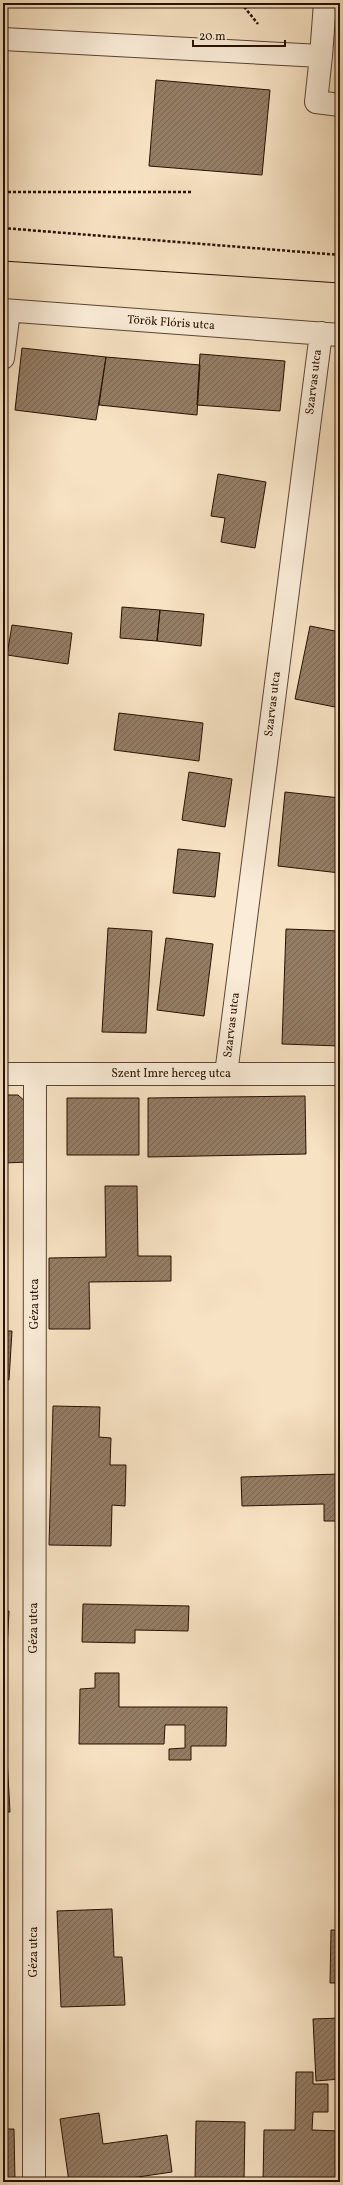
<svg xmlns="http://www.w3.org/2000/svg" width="343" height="2185" viewBox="0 0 343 2185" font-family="Vollkorn,serif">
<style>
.building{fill:url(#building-hatch);stroke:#281000}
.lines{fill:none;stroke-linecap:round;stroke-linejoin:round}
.minor-casing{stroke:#5c4431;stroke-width:24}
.path{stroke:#281000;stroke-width:2.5;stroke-dasharray:3 2;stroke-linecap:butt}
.minor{stroke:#faecd8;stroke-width:22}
.tram{stroke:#281000;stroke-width:1}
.labels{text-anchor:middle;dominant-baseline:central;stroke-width:3;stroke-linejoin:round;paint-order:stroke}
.street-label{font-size:12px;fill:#281000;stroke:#faecd8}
</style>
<defs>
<pattern id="building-hatch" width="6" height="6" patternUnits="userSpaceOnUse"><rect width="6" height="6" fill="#947d65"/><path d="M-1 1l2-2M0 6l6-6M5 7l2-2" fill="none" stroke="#796551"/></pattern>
</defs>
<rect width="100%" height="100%" fill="#f7e2c3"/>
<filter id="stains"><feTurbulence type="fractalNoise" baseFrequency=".005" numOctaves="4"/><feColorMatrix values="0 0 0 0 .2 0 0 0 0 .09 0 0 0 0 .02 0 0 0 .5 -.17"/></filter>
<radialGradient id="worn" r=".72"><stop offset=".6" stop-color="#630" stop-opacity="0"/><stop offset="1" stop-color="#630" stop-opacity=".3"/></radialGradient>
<!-- building -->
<path class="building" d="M156,80L270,90L262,175L149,166Z
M338,164H340V201H336Z
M22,348L106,357L96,420L15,410Z
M200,354L285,361L280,411L197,405Z
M106,357L200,365L197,415L99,405Z
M218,474L266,482L255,548L221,542L225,518L211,516Z
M122,607L160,610L157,641L120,638Z
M160,610L204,614L201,646L157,641Z
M12,625L72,633L68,664L7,655Z
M310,626L340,632V708L295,699Z
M119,713L203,723L199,761L114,750Z
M189,772L232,779L225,827L182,820Z
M285,792L340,798V873L278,866Z
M178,849L220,853L215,897L173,893Z
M108,928L152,931L146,1033L102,1032Z
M286,929L340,931V1046L282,1044Z
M166,938L213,944L204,1016L157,1010Z
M3,1095H18L27,1103L30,1162L3,1163Z
M305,1096L306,1154L148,1157V1098Z
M67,1098H139V1155H67Z
M105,1186H137L138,1256H171V1281L89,1282L90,1329H49V1258L106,1257Z
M3,1331H12L9,1380L3,1379Z
M3,1399H6V1461H3Z
M53,1406L100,1407L99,1437L111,1438L110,1465H126L125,1506L112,1505L111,1546L49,1545Z
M340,1474V1521H324V1504L242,1506L241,1477Z
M83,1604L189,1606L188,1631L135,1630V1643L82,1642Z
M3,1611H9L6,1668H3Z
M95,1673H119V1707H227L226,1746H191V1760H169V1749L185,1748V1725H165L164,1744H79L80,1689L95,1688Z
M3,1685L10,1812H3Z
M112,1909L114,1957H122L125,2005L61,2007L57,1911Z
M331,1930H340V1983H330Z
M340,2018V2079L316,2081L313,2019Z
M296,2072H313V2084H328V2112H313L312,2130L340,2131V2182H263L264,2130H295Z
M99,2113L103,2144L167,2135L172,2172L104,2182H69L60,2119Z
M196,2121L245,2122L244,2182H195Z
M3,2129H14L15,2182H3Z"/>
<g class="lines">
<defs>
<path id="minor" d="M3,39L321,56L316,102L340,105
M321,56L325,3
M3,310L340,335
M3,358L9,311
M3,1074H340
M226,1074L321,333
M34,2182L35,1074"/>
</defs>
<!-- minor casing -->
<use href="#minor" class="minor-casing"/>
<!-- path -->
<path class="path" d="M241,3L258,24
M3,192H191
M3,228L340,255"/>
<!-- minor -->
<use href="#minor" class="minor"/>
<!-- tram -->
<path class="tram" d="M3,261L340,283"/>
</g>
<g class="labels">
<!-- street labels -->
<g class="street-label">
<text transform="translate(171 323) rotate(4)">Török Flóris utca</text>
<text transform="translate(314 382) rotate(-83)">Szarvas utca</text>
<text transform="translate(273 704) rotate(-83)">Szarvas utca</text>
<text transform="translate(232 1025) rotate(-83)">Szarvas utca</text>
<text x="171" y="1074">Szent Imre herceg utca</text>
<text transform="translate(35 1304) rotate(-90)">Géza utca</text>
<text transform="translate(34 1628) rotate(-90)">Géza utca</text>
<text transform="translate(34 1952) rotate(-90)">Géza utca</text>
</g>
</g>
<!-- margin -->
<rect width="343" height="2185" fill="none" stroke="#f7e2c3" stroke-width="16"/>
<rect x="4" y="4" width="335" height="2177" fill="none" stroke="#281000" stroke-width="2"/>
<rect x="8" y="8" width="327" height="2169" fill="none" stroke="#281000"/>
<!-- scale -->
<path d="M193 40v6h92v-6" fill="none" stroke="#281000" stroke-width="2"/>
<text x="199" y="40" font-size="12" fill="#281000" stroke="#faecd8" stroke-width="3" paint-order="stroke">20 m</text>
<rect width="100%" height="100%" filter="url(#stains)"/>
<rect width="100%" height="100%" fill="url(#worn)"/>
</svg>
